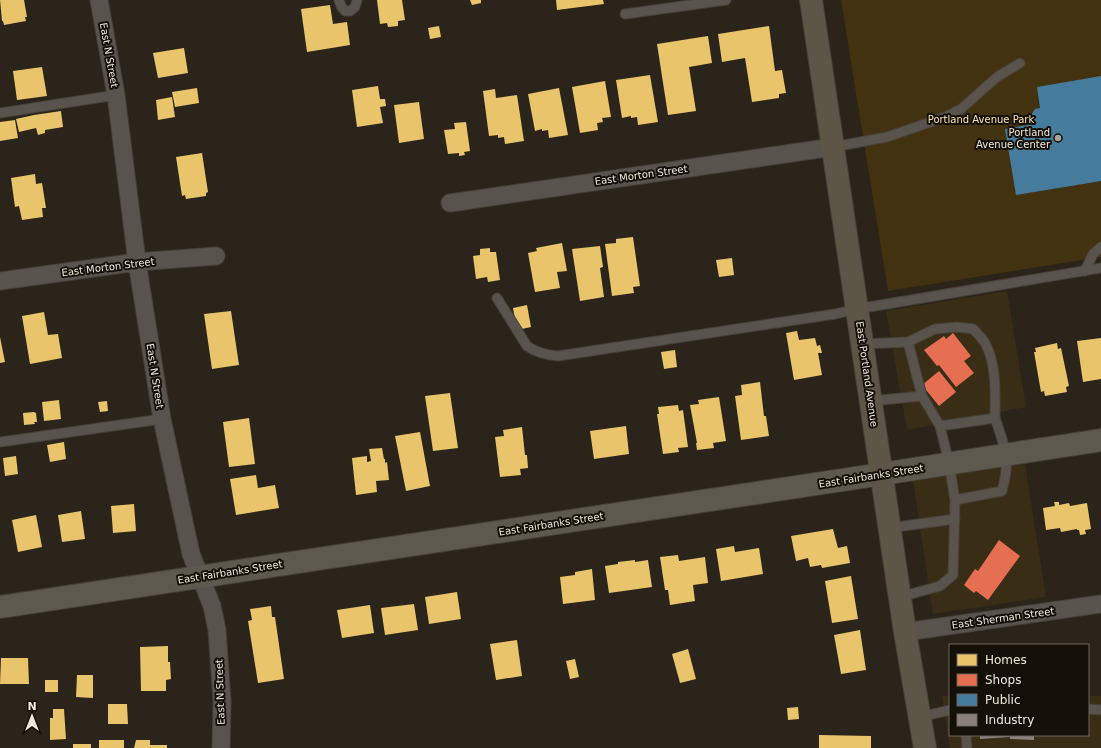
<svg xmlns="http://www.w3.org/2000/svg" width="1101" height="748" viewBox="0 0 1101 748" font-family="'DejaVu Sans',sans-serif">
<style>
.built{fill:#392d16}
.green{fill:#43320f}
.homes{fill:#e9c46a}
.shops{fill:#e76f51}
.public{fill:#457b9d}
.industry{fill:#8a817c}
.lines{fill:none;stroke-linecap:round;stroke-linejoin:round}
.lane-casing{stroke:#464139;stroke-width:11}
.street-casing{stroke:#464139;stroke-width:19}
.secondary-casing{stroke:#464139;stroke-width:24}
.primary-casing{stroke:#464139;stroke-width:24}
.lane{stroke:#58544d;stroke-width:9}
.street{stroke:#58544d;stroke-width:17}
.secondary{stroke:#5e594e;stroke-width:22}
.primary{stroke:#5d5546;stroke-width:22}
.poi-dot{fill:#aaa399;stroke:#141008;stroke-width:1.5}
.labels{text-anchor:middle;dominant-baseline:central;stroke-width:4;stroke-linejoin:round;paint-order:stroke}
.street-label{font-size:10px;fill:#efe8dd;stroke:#141008}
.park-label{font-size:10px;fill:#fae0b3;stroke:#141008}
.poi-label{font-size:10px;fill:#efe8dd;stroke:#141008;text-anchor:end}
</style>
<rect width="100%" height="100%" fill="#2a241a"/>
<!-- built -->
<path class="built" d="M1007,291L1026,407L907,430L886,311Z
M1025,464L1046,597L933,614L913,481Z
M942,696H950V735H1088V696H1101V748H950Z"/>
<!-- green -->
<path class="green" d="M841,0H1101V257L888,291Z"/>
<!-- homes -->
<path class="homes" d="M0,0H24L27,17H25L26,21L4,25L3,21H2Z
M377,0H402L405,20L398,21V26L388,27L387,23L380,24Z
M470,0H481V3L472,5Z
M556,0H603L604,4L557,10Z
M330,5L333,24L347,22L350,45L307,52L301,9Z
M439,26L441,37L430,39L428,28Z
M769,26L775,71L782,70L786,93L779,94V98L752,102L745,58L722,62L718,34Z
M708,36L712,63L689,67L696,111L668,115L657,44Z
M184,48L188,73L158,78L153,53Z
M42,67L47,96L17,100L13,71Z
M650,75L658,122L638,125L637,117L631,118V116L622,118L616,80Z
M605,81L611,117L602,118L603,122L597,123L598,130L580,133L572,87Z
M378,86L380,99H385L386,106L380,107L383,123L357,127L352,90Z
M197,88L199,103L175,107L172,92Z
M559,88L568,135L549,138L548,130L542,131V129L535,131L528,94Z
M495,89L496,98L517,95L524,141L505,144L504,137L498,138V135L489,136L483,91Z
M172,97L175,117L158,120L156,100Z
M419,102L424,139L399,143L394,105Z
M61,111L63,127L45,130V133L38,135L36,128L19,132L16,119L34,115L35,121L34,115Z
M15,120L18,138L0,141V122Z
M466,122L470,151L464,152L465,155L459,156V153L448,154L444,130L455,129L454,123Z
M202,153L208,192L206,193V196L186,199L185,195L182,196L176,157Z
M35,174L36,184L42,183L46,208H42L43,217L22,220L19,206L15,207L11,178Z
M633,237L640,286L633,287L634,293L612,296L605,244L616,243V239Z
M562,243L567,271L557,272L560,288L535,292L528,253L537,251L536,248Z
M600,246L603,267L600,268L604,297L580,301L572,249Z
M490,248V252H496L500,280L488,282L487,277L476,279L473,256L480,255V249Z
M732,258L734,275L719,277L716,260Z
M527,305L531,327L517,330L513,308Z
M231,311L239,365L212,369L204,314Z
M44,312L48,335L58,334L62,358L30,364L22,316Z
M797,331L799,340L815,338L817,346L820,345L822,353H818L822,375L794,380L786,333Z
M0,337L5,362L0,363Z
M1101,338V379L1083,382L1077,341Z
M1057,343L1058,349L1061,348L1069,386L1066,387L1067,392L1045,396L1044,391L1041,392L1034,352H1036L1035,348Z
M675,350L677,367L664,369L661,352Z
M760,382L764,416H766L769,436L741,440L735,396L742,395L741,385Z
M450,393L458,448L433,451L425,396Z
M719,397L726,441L713,443L714,448L697,450L696,443H697L690,405L699,404L698,400Z
M59,400L61,419L44,421L42,402Z
M107,401L108,411L100,412L98,402Z
M678,405L679,411L683,410L688,447L678,448L679,452L663,454L657,414H659L658,407Z
M34,412L36,413L37,422H34L35,424L24,425L23,413Z
M249,418L255,464L229,467L223,422Z
M626,426L629,454L594,459L590,431Z
M522,427L525,455H527L528,468L520,469L521,475L500,477L495,437L504,436L503,430Z
M420,432L430,486L406,491L395,436Z
M64,442L66,459L50,462L47,445Z
M382,448L384,459H385V463L387,462L389,480L376,481L377,492L356,495L352,458L367,456V462L371,461L369,449Z
M16,456L18,474L5,476L3,458Z
M256,475L258,488L275,485L279,508L236,515L230,479Z
M1054,502H1059V505L1069,503L1070,506L1087,503L1091,529L1085,530L1086,534L1080,535L1079,530H1077V529L1061,532L1060,528L1046,530L1043,508L1055,506Z
M134,504L136,531L113,533L111,506Z
M81,511L85,539L62,542L58,515Z
M36,515L42,547L18,552L12,520Z
M833,529L838,548L847,546L850,563L822,568L821,565L810,567L808,558L796,561L791,536Z
M734,546L735,552L759,548L763,574L721,581L716,549Z
M678,555L679,561L705,557L708,583L693,585L695,601L670,605L668,590H665L660,557Z
M635,560V562L648,560L652,587L609,593L605,566L618,564V562Z
M592,569L595,600L563,604L560,577L575,575V572Z
M851,576L858,619L832,623L825,581Z
M457,592L461,619L429,624L425,597Z
M414,604L418,630L385,635L381,608Z
M370,605L374,633L342,638L337,610Z
M271,606L272,617H275L284,679L258,683L248,621L252,620L250,609Z
M860,630L866,670L841,674L834,635Z
M517,640L522,676L496,680L490,644Z
M168,646V662H170L171,679L166,680V691H141L140,647Z
M688,649L696,679L680,683L672,654Z
M1,658H28L29,684H0Z
M575,659L579,677L570,679L566,661Z
M77,675H93V698L76,697Z
M45,680H58V692H45Z
M108,704H127L128,724H108Z
M798,707L799,719L788,720L787,708Z
M53,709H64L66,739L50,740V718H53Z
M819,735L871,736V748H819Z
M99,740H124V748H99Z
M136,740H150V745H167V748H134Z
M73,744H91V748H73Z"/>
<!-- shops -->
<path class="shops" d="M953,333L971,356L964,361L974,373L956,387L939,365L937,366L924,350L944,336L946,339Z
M939,371L956,392L939,406L922,385Z
M999,540L1020,556L988,600L976,591L974,593L964,585L975,569L978,571Z"/>
<!-- public -->
<path class="public" d="M1101,76V181L1016,195L1005,129L1028,125L1027,121L1035,109L1040,108L1037,87Z"/>
<!-- industry -->
<path class="industry" d="M980,735H1034V740L1010,739V737L980,739Z"/>
<g class="lines">
<defs>
<path id="lane" d="M339,0L341,6L345,11H350L355,7L357,0
M625,14L726,0
M0,113L116,95
M833,147L887,137L945,117L961,109L997,77L1020,63
M1085,271L1093,254L1101,247
M497,298L527,346C537,353 546,355 558,356L835,314L857,309L1101,268
M908,342L935,329L957,327L973,329C977,333 982,338 985,343C997,364 995,395 995,418
M862,344L908,342L922,396L940,426
M871,401L922,396
M0,442L162,419
M889,528L955,519
M900,597L940,586L953,575L955,500L949,463L940,426L995,418C1005,448 1011,459 1002,491L955,500
M1088,709L1101,710
M920,717L950,710
M966,735L967,748"/>
<path id="street" d="M99,0L116,95L137,262L162,419L191,554L212,606L217,630L222,701L221,748
M450,203L833,147
M0,281L137,262L216,256
M905,632L1101,604"/>
<path id="secondary" d="M0,607L882,474L1101,440"/>
<path id="primary" d="M811,0L905,632L925,748"/>
</defs>
<!-- lane casing -->
<use href="#lane" class="lane-casing"/>
<!-- street casing -->
<use href="#street" class="street-casing"/>
<!-- secondary casing -->
<use href="#secondary" class="secondary-casing"/>
<!-- primary casing -->
<use href="#primary" class="primary-casing"/>
<!-- lane -->
<use href="#lane" class="lane"/>
<!-- street -->
<use href="#street" class="street"/>
<!-- secondary -->
<use href="#secondary" class="secondary"/>
<!-- primary -->
<use href="#primary" class="primary"/>
</g>
<!-- markers -->
<circle class="poi-dot" cx="1058" cy="138" r="4"/>
<g class="labels">
<!-- street labels -->
<g class="street-label">
<text transform="translate(109 55) rotate(80)">East N Street</text>
<text transform="translate(641 175) rotate(-8)">East Morton Street</text>
<text transform="translate(108 267) rotate(-7)">East Morton Street</text>
<text transform="translate(867 374) rotate(82)">East Portland Avenue</text>
<text transform="translate(155 376) rotate(81)">East N Street</text>
<text transform="translate(871 476) rotate(-9)">East Fairbanks Street</text>
<text transform="translate(551 524) rotate(-9)">East Fairbanks Street</text>
<text transform="translate(230 572) rotate(-9)">East Fairbanks Street</text>
<text transform="translate(1003 618) rotate(-8)">East Sherman Street</text>
<text transform="translate(220 692) rotate(-92)">East N Street</text>
</g>
<!-- park labels -->
<g class="park-label">
<text x="981" y="119">Portland Avenue Park</text>
</g>
<!-- poi labels -->
<g class="poi-label">
<text x="1050" y="132">Portland<tspan x="1050" dy="12">Avenue Center</tspan></text>
</g>
</g>
<!-- legend -->
<rect x="949" y="644" width="140" height="92" fill="#141008" stroke="#6c665d"/>
<rect x="957" y="654" width="20" height="12" fill="#e9c46a" stroke="#6c665d"/>
<text x="985" y="664" font-size="12" fill="#efe8dd">Homes</text>
<rect x="957" y="674" width="20" height="12" fill="#e76f51" stroke="#6c665d"/>
<text x="985" y="684" font-size="12" fill="#efe8dd">Shops</text>
<rect x="957" y="694" width="20" height="12" fill="#457b9d" stroke="#6c665d"/>
<text x="985" y="704" font-size="12" fill="#efe8dd">Public</text>
<rect x="957" y="714" width="20" height="12" fill="#8a817c" stroke="#6c665d"/>
<text x="985" y="724" font-size="12" fill="#efe8dd">Industry</text>
<!-- north arrow -->
<g transform="translate(32 716)" stroke="#141008" stroke-width="3" paint-order="stroke">
<path d="M0-3L7 15L0 10L-7 15Z" fill="#efe8dd"/>
<text y="-6" font-size="11" font-weight="bold" text-anchor="middle" fill="#efe8dd">N</text>
</g>
</svg>
